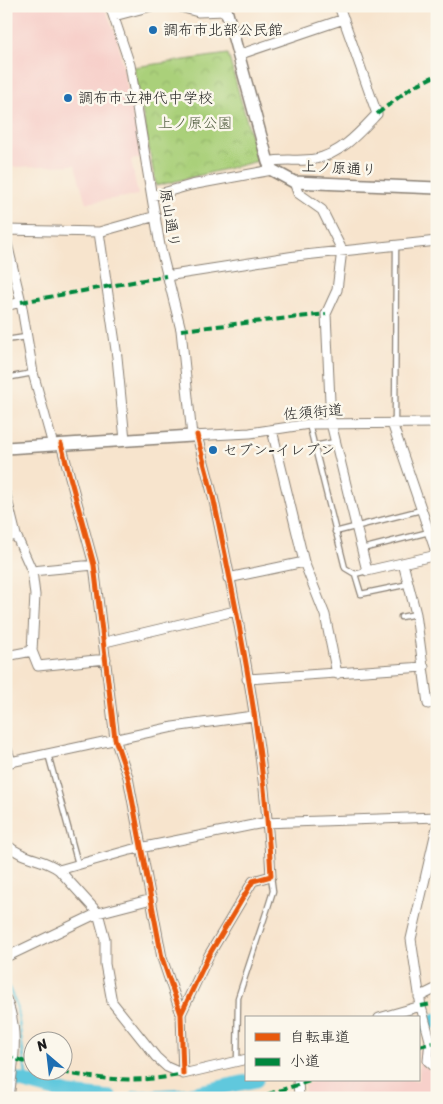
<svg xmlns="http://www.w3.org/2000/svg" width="443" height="1104" viewBox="0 0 443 1104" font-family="Sriracha,'Klee One',sans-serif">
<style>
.built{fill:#f7d0ca}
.park{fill:url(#park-crowns);stroke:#63764b}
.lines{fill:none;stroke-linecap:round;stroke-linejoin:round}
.stream{stroke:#61c8dd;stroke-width:2.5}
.river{stroke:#61c8dd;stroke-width:15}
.lane-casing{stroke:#8a8074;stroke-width:7}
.street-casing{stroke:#8a8074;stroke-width:11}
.secondary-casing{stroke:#8a8074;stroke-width:14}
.lane{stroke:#fff;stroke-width:4.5}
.street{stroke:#fff;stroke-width:9}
.secondary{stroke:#fff;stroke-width:11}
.quiet{stroke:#00873e;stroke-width:4;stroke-dasharray:8 4;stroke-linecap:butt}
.cycleway-casing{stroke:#fbf7ec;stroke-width:8}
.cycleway{stroke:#e8590c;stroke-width:5}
.poi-dot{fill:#1f6fb2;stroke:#fbf7ec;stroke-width:2}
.labels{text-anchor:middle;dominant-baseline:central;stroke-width:5;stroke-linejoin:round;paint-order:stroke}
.poi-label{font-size:15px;fill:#1c1c1c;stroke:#fbf7ec;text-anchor:start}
.park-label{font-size:15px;fill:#4e5b3d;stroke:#fbf7ec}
.street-label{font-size:15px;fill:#1c1c1c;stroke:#fbf7ec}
</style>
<defs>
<pattern id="park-crowns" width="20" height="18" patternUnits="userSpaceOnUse" patternTransform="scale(1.25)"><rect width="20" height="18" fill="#aad07a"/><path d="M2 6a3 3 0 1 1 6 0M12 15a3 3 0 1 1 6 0" fill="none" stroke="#92b269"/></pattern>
</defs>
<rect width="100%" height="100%" fill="#fbf7ec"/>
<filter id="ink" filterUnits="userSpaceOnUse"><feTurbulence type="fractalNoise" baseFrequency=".02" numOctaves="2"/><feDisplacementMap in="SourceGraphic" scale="10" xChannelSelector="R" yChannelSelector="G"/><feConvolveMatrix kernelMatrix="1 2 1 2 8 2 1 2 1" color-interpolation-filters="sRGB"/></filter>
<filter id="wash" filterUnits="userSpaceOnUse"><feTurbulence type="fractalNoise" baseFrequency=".0096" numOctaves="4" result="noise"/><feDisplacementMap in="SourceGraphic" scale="20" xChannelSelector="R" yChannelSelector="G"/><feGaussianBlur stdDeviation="1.12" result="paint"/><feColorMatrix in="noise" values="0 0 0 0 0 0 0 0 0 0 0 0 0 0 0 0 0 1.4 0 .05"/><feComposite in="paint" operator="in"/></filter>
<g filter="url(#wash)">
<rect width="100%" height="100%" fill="#f7e4cd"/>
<!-- built -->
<path class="built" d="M6,6H104L117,37L136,130L141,158L131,160L138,195L86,203L75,165L12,167L6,156Z
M425,1046L423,1066L437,1074V1098H305L304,1085L318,1080H419V1048Z"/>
<!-- park -->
<path class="park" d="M228,54L258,161L156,186L134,67Z"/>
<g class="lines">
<!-- stream -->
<path class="stream" d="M6,981L17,1007L27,1083"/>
<!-- river -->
<path class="river" d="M419,1026L437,1020
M6,1077L69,1094L110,1098
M136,1098L186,1095L256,1080"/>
</g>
</g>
<g filter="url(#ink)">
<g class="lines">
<defs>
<path id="lane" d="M6,340L26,337
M6,378L33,373
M395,423L396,246
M309,424L345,568L355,574
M314,446L335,442
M335,532L421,510
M362,549L429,532
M367,571L355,574L361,594L409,584
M401,617L416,614
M48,754L78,864
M237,1061L238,998L268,907L273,891L271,876"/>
<path id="street" d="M110,6L130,65L160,246L181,330L192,436L250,433L309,424L437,423
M177,6L198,12L226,11
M114,16L152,6
M238,55L344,19
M268,162C283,158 299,162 315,159C341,154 359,133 377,114L339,6
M294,182L298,193L322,210L342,250L337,290L326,314L331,423L367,571L437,555
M152,196L191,185L272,170
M6,230L99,232L156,216
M99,232L117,357L125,440
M6,239L21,302L33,373L53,445
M166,276L295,256L437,241
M6,306L21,302
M392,423L437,555
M272,430L304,562L325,615L337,674
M61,444L94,565L115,739L128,777L162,958L181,1014L183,1074
M6,495L16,535L32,571L35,595L32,651L38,666L106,659
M6,537L16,535
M403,563L416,614L428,704L437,702
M32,571L94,565
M228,578L304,562
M105,642L235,611
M6,656L32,651
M247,679L424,667
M6,746L11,762
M6,763L173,727L253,716
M437,827L411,939L421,1007L430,1040L428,1061L437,1069
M6,844C25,861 42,857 59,870L98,913L105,939V964L112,1002L156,1057L167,1067L183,1074L247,1059
M59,870L130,850L263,823L437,817
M6,957L98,913L152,899
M419,997L437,988
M6,999C20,1032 13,1064 9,1098
M181,1014L209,955L253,881L271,876C265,750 240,624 214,501C209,479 202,457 197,435
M379,1018L421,1006
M298,1080L299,1098"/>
<path id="secondary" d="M225,6L268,162L272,170L294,182L437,188
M6,448L192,436"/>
</defs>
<!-- lane casing -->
<use href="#lane" class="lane-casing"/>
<!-- street casing -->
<use href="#street" class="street-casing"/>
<!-- secondary casing -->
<use href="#secondary" class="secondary-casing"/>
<!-- lane -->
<use href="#lane" class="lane"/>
<!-- street -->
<use href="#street" class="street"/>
<!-- secondary -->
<use href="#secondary" class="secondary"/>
<!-- quiet -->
<path class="quiet" d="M377,114L412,87L437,75
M21,302L166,276
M181,330L326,314
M421,1006L437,1003
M419,1046L437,1042
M6,1056L32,1064
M62,1072C101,1080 144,1083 183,1074
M6,1096L14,1098
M256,1098L313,1080"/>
<defs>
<path id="cycleway" d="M61,444L94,565L115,739L128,777L162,958L181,1014L183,1074
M181,1014L209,955L253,881L271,876C265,750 240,624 214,501C209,479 202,457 197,435"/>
</defs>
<!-- cycleway casing -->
<use href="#cycleway" class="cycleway-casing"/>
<!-- cycleway -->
<use href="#cycleway" class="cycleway"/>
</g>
</g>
<!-- markers -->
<g class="poi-dot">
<circle cx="153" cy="30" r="5"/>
<circle cx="68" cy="98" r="5"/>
<circle cx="213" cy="450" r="5"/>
</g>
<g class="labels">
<!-- poi labels -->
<g class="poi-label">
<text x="163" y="30">調布市北部公民館</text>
<text x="78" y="98">調布市立神代中学校</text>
<text x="223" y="450">セブン-イレブン</text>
</g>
<!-- park labels -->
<g class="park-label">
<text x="195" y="123">上ノ原公園</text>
</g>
<!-- street labels -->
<g class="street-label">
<text transform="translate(339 168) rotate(3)">上ノ原通り</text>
<text transform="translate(170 218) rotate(81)">原山通り</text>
<text transform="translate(313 412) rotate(-5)">佐須街道</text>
</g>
</g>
<!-- margin -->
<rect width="443" height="1104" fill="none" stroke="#fbf7ec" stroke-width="25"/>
<!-- legend -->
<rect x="245" y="1016" width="175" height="65" fill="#fbf7ec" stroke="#a29f99"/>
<rect x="255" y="1033" width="25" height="8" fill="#e8590c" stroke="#a29f99"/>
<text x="290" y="1042" font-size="15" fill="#1c1c1c">自転車道</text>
<rect x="255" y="1058" width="25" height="8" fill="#00873e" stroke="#a29f99"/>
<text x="290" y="1066" font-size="15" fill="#1c1c1c">小道</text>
<!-- north arrow -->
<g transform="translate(48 1056) rotate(332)"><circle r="24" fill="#fbf7ec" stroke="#a29f99"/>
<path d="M0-4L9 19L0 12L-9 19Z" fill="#1f6fb2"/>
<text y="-8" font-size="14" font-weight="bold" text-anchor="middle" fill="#1c1c1c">N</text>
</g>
</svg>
